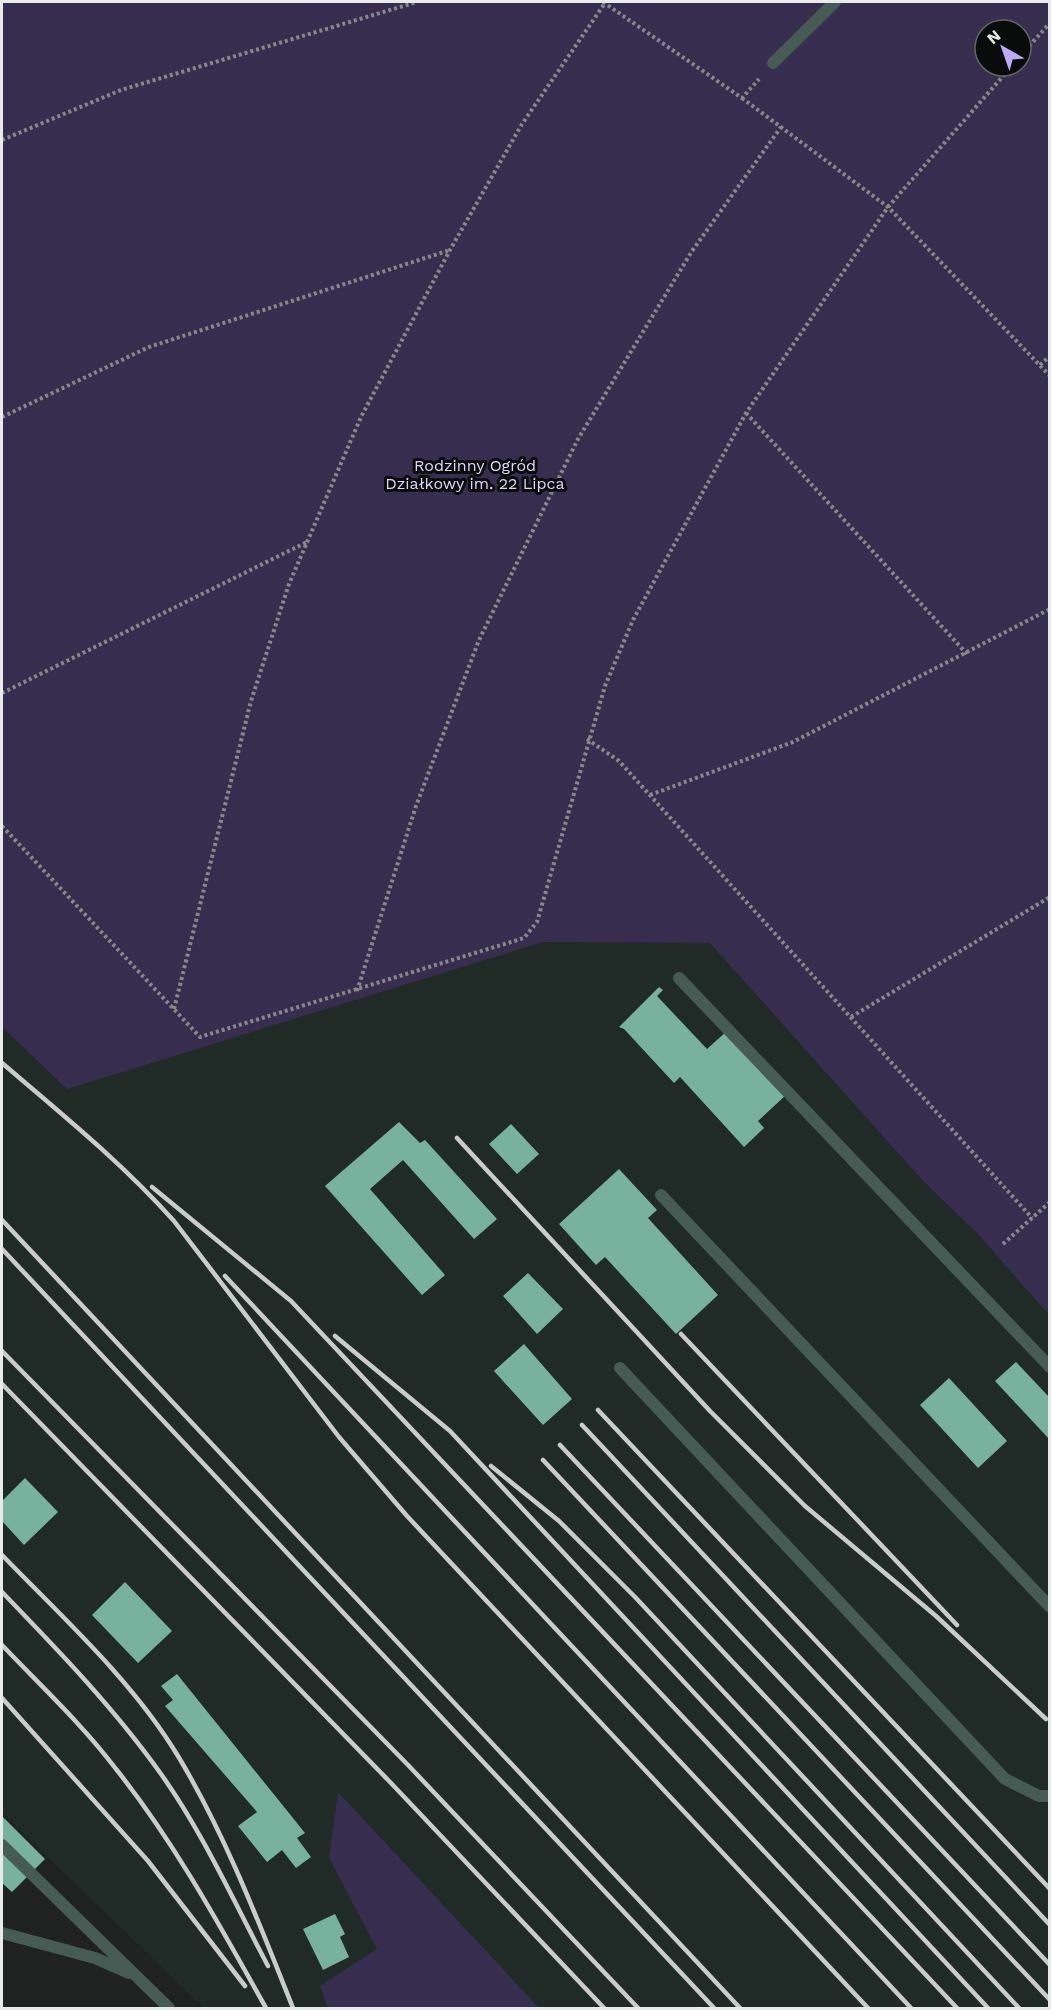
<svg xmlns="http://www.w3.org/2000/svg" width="1051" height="2010" viewBox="0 0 1051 2010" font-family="'Work Sans',sans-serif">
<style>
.built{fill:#202b27}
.green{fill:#372e4f;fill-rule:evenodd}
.building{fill:#78b19d}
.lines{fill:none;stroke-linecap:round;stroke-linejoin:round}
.path{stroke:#868988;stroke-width:4;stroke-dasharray:3 3;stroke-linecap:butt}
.lane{stroke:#455b53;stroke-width:12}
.rail{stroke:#c9cccb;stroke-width:4.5}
.labels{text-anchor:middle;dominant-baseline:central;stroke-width:6;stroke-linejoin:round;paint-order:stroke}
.park-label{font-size:16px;fill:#dfd5ff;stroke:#0a0b0b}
</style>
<rect width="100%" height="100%" fill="#1f2221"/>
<!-- built -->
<path class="built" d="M543,942L711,943L924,1182L977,1233L1049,1315V2008H204L2,1813V1027L62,1084Z"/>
<!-- green -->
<path class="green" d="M2,2H1049V1315L977,1233L924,1182L710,943L543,942L67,1089L2,1027ZM985,30H1021V66H985Z
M338,1792L539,2008H328L320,1986L377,1949L329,1858Z"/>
<!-- building -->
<path class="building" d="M659,987L663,990L657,996L707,1049L727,1031L786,1095L758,1121L764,1128L744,1147L680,1077L674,1083L624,1029L619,1027Z
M399,1122L420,1143L425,1140L497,1219L474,1239L403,1160L370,1189L445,1275L422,1295L325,1186Z
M511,1124L539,1154L517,1174L489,1144Z
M619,1169L657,1210L648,1218L718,1295L676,1334L605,1257L596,1265L559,1224Z
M528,1273L563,1309L537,1334L503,1296Z
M524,1344L572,1399L543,1425L494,1371Z
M1016,1362L1050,1398V1440L995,1381Z
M949,1378L1007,1441L978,1468L920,1405Z
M25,1478L58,1512L24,1545L2,1521V1501Z
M125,1582L172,1631L138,1663L92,1615Z
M177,1674L305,1833L297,1838L311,1857L296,1868L282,1850L267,1862L238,1826L257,1812L165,1706L173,1700L161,1686Z
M2,1816L45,1859L12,1892L2,1883Z
M335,1914L345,1934L340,1937L349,1957L323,1970L303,1929Z"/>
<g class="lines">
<!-- path -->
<path class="path" d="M603,2L742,98L759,79
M1021,55L1050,23
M742,98L888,207L1050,376
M2,140L121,90L417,2
M1040,365L1050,356
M746,413L967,654
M2,417L149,347L450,250
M2,693L307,542
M587,739L619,761L1032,1218
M650,795L793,742L1050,609
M2,826L200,1037L524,938L537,922L605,686L633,620L746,413L888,207L1012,66
M357,991L416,806L479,640L578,439L692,251L781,127
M174,1009L251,701L289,584L361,417L450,250L522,124L605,3
M851,1017L1050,897
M1003,1244L1050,1202"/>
<!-- lane -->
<path class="lane" d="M773,63L835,2
M679,978L1050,1367
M661,1195L1050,1607
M620,1368L1005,1779L1039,1796H1050
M2,1845L169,2008
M2,1933L95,1958L129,1973"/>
<!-- rail -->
<path class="rail" d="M2,1063C62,1114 122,1163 174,1221L339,1437L407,1516L868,2008
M457,1138L710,1411L805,1506L936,1616L1046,1719
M152,1187L291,1301L957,2008
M2,1220L740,2008
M2,1249L714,2008
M225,1276L911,2008
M681,1334L957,1625
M335,1336L450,1431L988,2008
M2,1351L408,1765L638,2008
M2,1384L390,1782L604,2008
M598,1410L1050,1889
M582,1425L1050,1925
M560,1445L1050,1965
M543,1460L1050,2000
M491,1466L559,1521L635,1597L1019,2008
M2,1555C63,1618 132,1680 178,1756C226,1836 259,1923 293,2008
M2,1592C58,1650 114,1708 161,1774C203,1833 234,1902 268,1966
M2,1645C40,1685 82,1724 116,1769C175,1843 220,1926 266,2008
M2,1698L148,1861L245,1986"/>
</g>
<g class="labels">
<!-- park labels -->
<g class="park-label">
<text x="475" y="465">Rodzinny Ogród<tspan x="475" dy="18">Działkowy im. 22 Lipca</tspan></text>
</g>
</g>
<!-- border -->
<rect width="1051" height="2010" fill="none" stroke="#e8ebea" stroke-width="6"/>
<!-- north arrow -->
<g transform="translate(1003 48) rotate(320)"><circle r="28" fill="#0a0b0b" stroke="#636564" stroke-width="1.5"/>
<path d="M0-4.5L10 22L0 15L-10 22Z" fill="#bda9f5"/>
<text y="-9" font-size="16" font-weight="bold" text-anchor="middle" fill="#e8ebea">N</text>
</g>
</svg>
